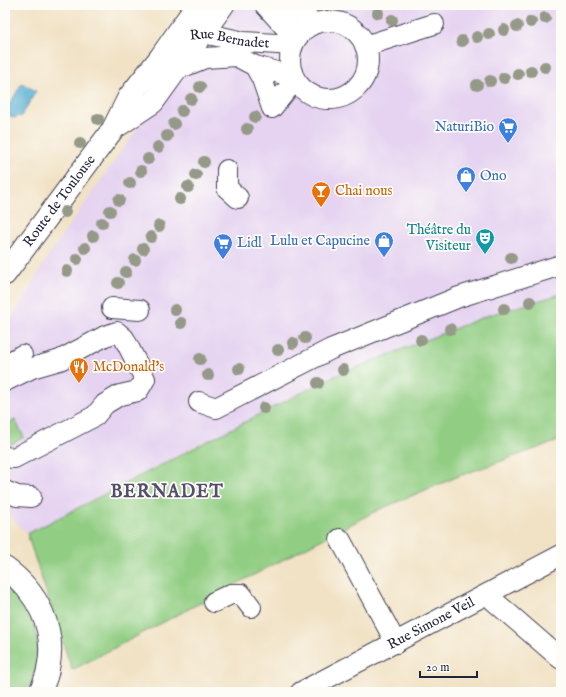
<svg xmlns="http://www.w3.org/2000/svg" width="566" height="697" viewBox="0 0 566 697" font-family="'IM FELL English',serif">
<style>
.built{fill:#e5d3f1}
.green{fill:#91cd82;stroke:#5a785e}
.water{fill:#56afd3;stroke:#3c6887}
.lines{fill:none;stroke-linecap:round;stroke-linejoin:round}
.minor-casing{stroke:#413f50;stroke-width:22}
.major-casing{stroke:#413f50;stroke-width:24}
.minor{stroke:#fff;stroke-width:20}
.major{stroke:#fff;stroke-width:22}
.tree{fill:#959987}
.labels{text-anchor:middle;dominant-baseline:central;stroke-width:3.5;stroke-linejoin:round;paint-order:stroke}
.street-label{font-size:14px;fill:#22223b;stroke:#fdfcf7}
.shop-label{font-size:14px;fill:#366cbe;stroke:#fdfcf7;text-anchor:end}
.food-label{font-size:14px;fill:#c56008;stroke:#fdfcf7;text-anchor:start}
.culture-label{font-size:14px;fill:#0d838f;stroke:#fdfcf7;text-anchor:end}
.district-label{font-size:18px;font-weight:bold;letter-spacing:1px;fill:#564d6e;stroke:#fdfcf7}
</style>
<rect width="100%" height="100%" fill="#fdfcf7"/>
<filter id="ink" filterUnits="userSpaceOnUse"><feTurbulence type="fractalNoise" baseFrequency=".025" numOctaves="2"/><feDisplacementMap in="SourceGraphic" scale="8" xChannelSelector="R" yChannelSelector="G"/><feConvolveMatrix kernelMatrix="1 2 1 2 8 2 1 2 1" color-interpolation-filters="sRGB"/></filter>
<filter id="wash" filterUnits="userSpaceOnUse"><feTurbulence type="fractalNoise" baseFrequency=".012" numOctaves="4" result="noise"/><feDisplacementMap in="SourceGraphic" scale="16" xChannelSelector="R" yChannelSelector="G"/><feGaussianBlur stdDeviation="0.9" result="paint"/><feColorMatrix in="noise" values="0 0 0 0 0 0 0 0 0 0 0 0 0 0 0 0 0 1.4 0 .05"/><feComposite in="paint" operator="in"/></filter>
<g filter="url(#wash)">
<rect width="100%" height="100%" fill="#f1e2c5"/>
<!-- built -->
<path class="built" d="M228,5H561V294L489,315L195,446L27,534L5,510V330L48,256L140,124Z"/>
<!-- green -->
<path class="green" d="M561,294V440L459,476L378,510L72,670L27,534L332,377L489,315Z
M15,420L24,437L7,447L5,443V425Z
M5,582C37,607 49,657 26,692H5Z"/>
<!-- water -->
<path class="water" d="M22,83L36,91L21,117L19,116L14,118L10,116L9,111L7,109Z"/>
</g>
<g filter="url(#ink)">
<g class="lines">
<defs>
<g id="minor">
<path d="M265,5L296,39"/>
<path d="M281,5L315,23"/>
<circle cx="329" cy="60" r="39"/>
<path id="s1" d="M188,36L208,34L244,42L293,45"/>
<path d="M365,46L434,24"/>
<path d="M255,66L262,79L272,108L295,80"/>
<path d="M178,69L205,58L236,56L255,66L280,73L292,72"/>
<path d="M227,170V188L238,198"/>
<path d="M112,308L140,310"/>
<path d="M5,365L22,355"/>
<path d="M5,381L32,368L60,360L105,336L117,332L124,338L145,379L138,391L120,395L105,404L95,416L14,458L5,457"/>
<path d="M199,402L216,408L331,349L459,297L561,265"/>
<path d="M5,491L17,496L31,497"/>
<path d="M340,539L396,643"/>
<path d="M488,594L494,601L561,659"/>
<path d="M214,602L231,594H241L251,607"/>
<path id="s2" d="M301,692L561,555"/>
</g>
<g id="major">
<path d="M114,128L153,102L223,5"/>
<path id="s3" d="M5,274L113,129L129,97L160,58L197,5"/>
<path d="M5,568C37,591 57,629 48,669C47,677 43,685 40,692"/>
</g>
</defs>
<!-- minor casing -->
<use href="#minor" class="minor-casing"/>
<!-- major casing -->
<use href="#major" class="major-casing"/>
<!-- minor -->
<use href="#minor" class="minor"/>
<!-- major -->
<use href="#major" class="major"/>
</g>
<!-- trees -->
<g class="tree">
<circle cx="378" cy="13" r="6"/>
<circle cx="545" cy="18" r="6"/>
<circle cx="392" cy="20" r="6"/>
<circle cx="531" cy="22" r="6"/>
<circle cx="517" cy="26" r="6"/>
<circle cx="504" cy="30" r="6"/>
<circle cx="489" cy="34" r="6"/>
<circle cx="477" cy="37" r="6"/>
<circle cx="462" cy="41" r="6"/>
<circle cx="545" cy="67" r="6"/>
<circle cx="531" cy="71" r="6"/>
<circle cx="518" cy="74" r="6"/>
<circle cx="504" cy="78" r="6"/>
<circle cx="490" cy="81" r="6"/>
<circle cx="477" cy="85" r="6"/>
<circle cx="200" cy="87" r="6"/>
<circle cx="191" cy="99" r="6"/>
<circle cx="182" cy="111" r="6"/>
<circle cx="255" cy="117" r="6"/>
<circle cx="98" cy="119" r="6"/>
<circle cx="174" cy="124" r="6"/>
<circle cx="247" cy="129" r="6"/>
<circle cx="167" cy="136" r="6"/>
<circle cx="80" cy="143" r="6"/>
<circle cx="158" cy="147" r="6"/>
<circle cx="148" cy="159" r="6"/>
<circle cx="204" cy="162" r="6"/>
<circle cx="141" cy="171" r="6"/>
<circle cx="196" cy="175" r="6"/>
<circle cx="130" cy="183" r="6"/>
<circle cx="188" cy="187" r="6"/>
<circle cx="180" cy="199" r="6"/>
<circle cx="119" cy="200" r="6"/>
<circle cx="110" cy="211" r="6"/>
<circle cx="65" cy="212" r="6"/>
<circle cx="102" cy="223" r="6"/>
<circle cx="159" cy="226" r="6"/>
<circle cx="93" cy="236" r="6"/>
<circle cx="151" cy="237" r="6"/>
<circle cx="85" cy="248" r="6"/>
<circle cx="143" cy="249" r="6"/>
<circle cx="511" cy="258" r="6"/>
<circle cx="77" cy="259" r="6"/>
<circle cx="135" cy="260" r="6"/>
<circle cx="67" cy="271" r="6"/>
<circle cx="126" cy="272" r="6"/>
<circle cx="118" cy="283" r="6"/>
<circle cx="530" cy="302" r="6"/>
<circle cx="504" cy="309" r="6"/>
<circle cx="175" cy="310" r="6"/>
<circle cx="181" cy="323" r="6"/>
<circle cx="450" cy="329" r="6"/>
<circle cx="305" cy="338" r="6"/>
<circle cx="421" cy="340" r="6"/>
<circle cx="293" cy="343" r="6"/>
<circle cx="278" cy="350" r="6"/>
<circle cx="200" cy="359" r="6"/>
<circle cx="239" cy="369" r="6"/>
<circle cx="343" cy="370" r="6"/>
<circle cx="208" cy="375" r="6"/>
<circle cx="318" cy="383" r="6"/>
<circle cx="264" cy="408" r="6"/>
</g>
</g>
<!-- icons -->
<defs>
<symbol id="supermarket-pin" viewBox="-11 -11 22 30"><path d="M0 17L-7.5 6A9.5 9.5 0 1 1 7.5 6Z" fill="#3f7fe0" stroke="#fdfcf7"/><path d="M-6-5.5h2.5l.6 2H6L4.5 2H-2.5L-4.4-4H-6ZM-1.5 3.2a1.3 1.3 0 1 0 .1 0ZM3 3.2a1.3 1.3 0 1 0 .1 0Z" fill="#fff"/></symbol>
<symbol id="shop-pin" viewBox="-11 -11 22 30"><path d="M0 17L-7.5 6A9.5 9.5 0 1 1 7.5 6Z" fill="#3f7fe0" stroke="#fdfcf7"/><path d="M-5-2.5h2.3a2.7 3.5 0 0 1 5.4 0H5L5.5 6h-11ZM-1.5-2.5h3a1.5 2.3 0 0 0-3 0Z" fill="#fff"/></symbol>
<symbol id="bar-pin" viewBox="-11 -11 22 30"><path d="M0 17L-7.5 6A9.5 9.5 0 1 1 7.5 6Z" fill="#e8710a" stroke="#fdfcf7"/><path d="M-6-5H6L.8 .8V4.5H3.5V6h-7V4.5H-.8V.8Z" fill="#fff"/></symbol>
<symbol id="theatre-pin" viewBox="-11 -11 22 30"><path d="M0 17L-7.5 6A9.5 9.5 0 1 1 7.5 6Z" fill="#0f9aa8" stroke="#fdfcf7"/><path d="M-5-5.5Q0-4 5-5.5V0Q5 5 0 6Q-5 5-5 0ZM-3.3-2.5H-1v1.5H-3.3ZM1-2.5H3.3v1.5H1ZM-2.8 1Q0 5.5 2.8 1Z" fill="#fff"/></symbol>
<symbol id="restaurant-pin" viewBox="-11 -11 22 30"><path d="M0 17L-7.5 6A9.5 9.5 0 1 1 7.5 6Z" fill="#e8710a" stroke="#fdfcf7"/><path d="M-5-6h1v4h1v-4h1v4h1v-4h1v5L-1.5 .5V6h-2V.5L-5-1ZM5-6V6H3V1.5H1.5Q1.5-4 5-6Z" fill="#fff"/></symbol>
</defs>
<g fill-rule="evenodd">
<use href="#supermarket-pin" x="497" y="116" width="22" height="30"/>
<use href="#shop-pin" x="455" y="165" width="22" height="30"/>
<use href="#bar-pin" x="310" y="180" width="22" height="30"/>
<use href="#theatre-pin" x="474" y="227" width="22" height="30"/>
<use href="#shop-pin" x="373" y="230" width="22" height="30"/>
<use href="#supermarket-pin" x="212" y="232" width="22" height="30"/>
<use href="#restaurant-pin" x="68" y="356" width="22" height="30"/>
</g>
<g class="labels">
<!-- street labels -->
<g class="street-label">
<text stroke="none"><textPath href="#s1" startOffset="42">Rue Bernadet</textPath></text>
<text stroke="none"><textPath href="#s3" startOffset="91">Route de Toulouse</textPath></text>
<text stroke="none"><textPath href="#s2" startOffset="147">Rue Simone Veil</textPath></text>
</g>
<!-- shop labels -->
<g class="shop-label">
<text x="494" y="127">NaturiBio</text>
<text x="480" y="176" text-anchor="start">Ono</text>
<text x="370" y="241">Lulu et Capucine</text>
<text x="237" y="243" text-anchor="start">Lidl</text>
</g>
<!-- food labels -->
<g class="food-label">
<text x="335" y="191">Chai nous</text>
<text x="93" y="367">McDonald's</text>
</g>
<!-- culture labels -->
<g class="culture-label">
<text x="471" y="230">Théâtre du<tspan x="471" dy="16">Visiteur</tspan></text>
</g>
<!-- district labels -->
<g class="district-label">
<text x="167" y="492">BERNADET</text>
</g>
</g>
<!-- margin -->
<rect width="566" height="697" fill="none" stroke="#fdfcf7" stroke-width="20"/>
<!-- scale -->
<path d="M420 671v6h57v-6" fill="none" stroke="#22223b" stroke-width="2"/>
<text x="426" y="671" font-size="12" fill="#22223b" stroke="#fdfcf7" stroke-width="3" paint-order="stroke">20 m</text>
</svg>
